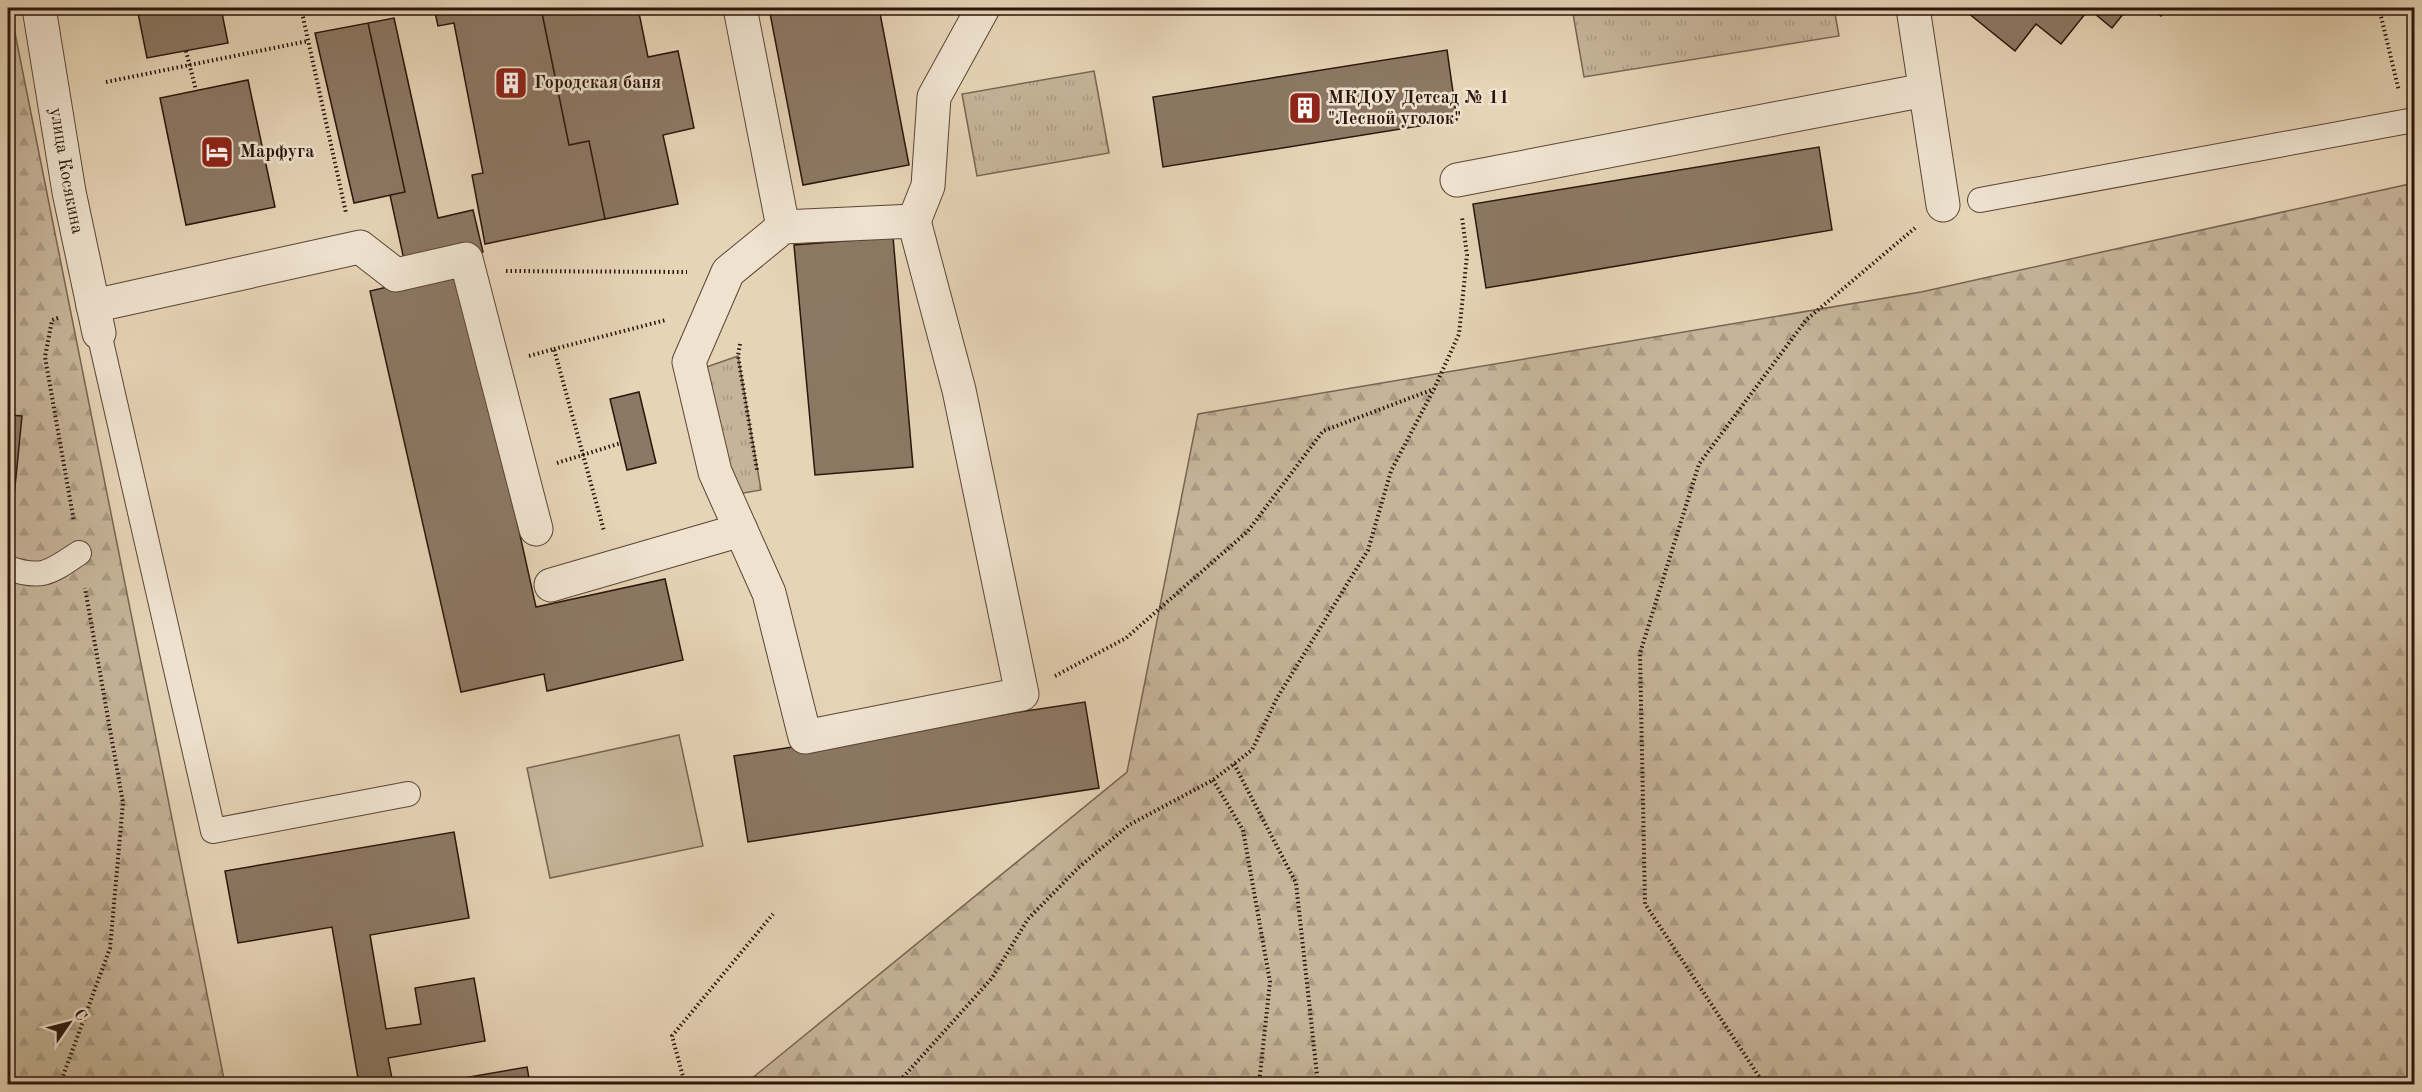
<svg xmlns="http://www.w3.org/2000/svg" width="2422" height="1092" viewBox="0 0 2422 1092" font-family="'Old Standard TT',serif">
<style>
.grass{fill:url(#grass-tufts);stroke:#786452;stroke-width:1.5}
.forest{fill:url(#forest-firs);stroke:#786452;stroke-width:1.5}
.pitch{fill:#c6b499;stroke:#786452;stroke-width:1.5}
.building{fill:#8c7864;stroke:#2b150c;stroke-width:1.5}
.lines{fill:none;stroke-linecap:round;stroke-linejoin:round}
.lane-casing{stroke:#5a4536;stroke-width:26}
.street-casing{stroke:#5a4536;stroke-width:35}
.path{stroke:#2b150c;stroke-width:4;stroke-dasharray:1.5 3;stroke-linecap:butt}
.lane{stroke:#efe3d0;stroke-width:24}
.street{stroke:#efe3d0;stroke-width:33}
.labels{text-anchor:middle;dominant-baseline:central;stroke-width:5;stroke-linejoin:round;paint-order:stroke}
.poi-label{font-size:18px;font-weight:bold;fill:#2b150c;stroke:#efe3d0;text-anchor:start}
.street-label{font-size:18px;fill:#2b150c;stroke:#efe3d0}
</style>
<defs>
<pattern id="grass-tufts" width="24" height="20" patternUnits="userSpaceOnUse" patternTransform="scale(1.5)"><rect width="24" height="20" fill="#c6b499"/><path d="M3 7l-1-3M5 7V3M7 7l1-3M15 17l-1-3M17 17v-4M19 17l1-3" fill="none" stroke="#aa9a83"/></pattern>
<pattern id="forest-firs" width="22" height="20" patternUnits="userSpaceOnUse" patternTransform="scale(1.5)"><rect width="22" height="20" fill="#c6b499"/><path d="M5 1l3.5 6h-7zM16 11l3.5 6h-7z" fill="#aa9a83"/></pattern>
</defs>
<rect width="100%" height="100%" fill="#e6d4b6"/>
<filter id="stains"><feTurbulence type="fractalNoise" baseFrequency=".00333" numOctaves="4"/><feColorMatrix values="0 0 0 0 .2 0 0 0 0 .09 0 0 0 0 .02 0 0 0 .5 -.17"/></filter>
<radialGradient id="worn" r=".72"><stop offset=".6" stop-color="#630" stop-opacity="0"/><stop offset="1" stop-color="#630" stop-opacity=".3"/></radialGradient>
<!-- grass -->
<path class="grass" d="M1572,8H1834L1839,36L1584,77Z
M1094,71L1109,153L977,176L962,94Z
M738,356L761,490L733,495L695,371Z"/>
<!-- forest -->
<path class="forest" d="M8,8H10L225,1084H8Z
M2414,183V1084H745L1127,772L1198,414L1921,292Z"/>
<!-- pitch -->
<path class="pitch" d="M679,735L703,846L550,878L527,768Z"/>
<!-- building -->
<path class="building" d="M137,8H221L228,43L147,58Z
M434,8H541L569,145L589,141L605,219L485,244L472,175L483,173L454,23L438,26Z
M541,8H638L648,57L678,51L694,128L663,135L678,204L605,219L589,141L569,145Z
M769,8H879L909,165L803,185Z
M1962,8H2128L2112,28L2089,9L2061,44L2036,24L2015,51Z
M2151,8H2168L2161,16Z
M394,18L438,218L473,210L483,252L406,269L390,195L405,192L368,23Z
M368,23L405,192L354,203L315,33Z
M1447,50L1457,120L1163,167L1153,97Z
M248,80L275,207L186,225L160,98Z
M1819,147L1832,230L1486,288L1473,204Z
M893,237L913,467L815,475L794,245Z
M461,270L536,607L665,579L683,660L547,691L544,674L461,692L370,291Z
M639,392L656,463L627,470L610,399Z
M8,415L22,416L13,507H8Z
M1085,702L1099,788L748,842L734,756Z
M454,832L469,918L370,935L386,1029L421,1024L415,988L474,978L485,1041L388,1058L393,1084H359L332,927L238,943L225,871Z
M527,1067L530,1084H429Z"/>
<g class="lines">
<defs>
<path id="lane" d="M1980,200L2414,120
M99,333L213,831L408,794
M8,568C42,580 51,572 79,553"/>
<g id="street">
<path id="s1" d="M39,8L69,192L99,333"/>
<path d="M740,8L783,227"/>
<path d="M1913,8L1943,205"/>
<path d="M1457,180L1925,90"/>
<path d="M914,221L959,390L1022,694L805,737L769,593L715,472L689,362L728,272L783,227Z"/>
<path d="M914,221L928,186L934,97L983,8"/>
<path d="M93,306L360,247L396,275L466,259L536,529"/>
<path d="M551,585L741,530"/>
</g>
</defs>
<!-- lane casing -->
<use href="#lane" class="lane-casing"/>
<!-- street casing -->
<use href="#street" class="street-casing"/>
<!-- path -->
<path class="path" d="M301,8L346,213
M2379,8L2399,91
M186,51L196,90
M106,82L308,41
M506,271L687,272
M58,318L52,320L45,357L74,522
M740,344L738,356L757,470
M554,349L666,320
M529,356L554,349L604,531
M557,463L621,443
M1055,676L1126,638L1248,531L1323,431L1434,389
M1234,764L1296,883L1318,1084
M1213,780L1243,830L1270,982L1259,1084
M60,1084L110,948L123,803L85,588
M685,1084L672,1036L773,914
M897,1084L992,978L1028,919L1078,868L1129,825L1213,780L1252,750L1277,698L1368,550L1391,471L1434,389L1459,334L1467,255L1462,217
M1764,1084L1645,904L1640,653L1699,464L1806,320L1915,228"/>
<!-- lane -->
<use href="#lane" class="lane"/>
<!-- street -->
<use href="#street" class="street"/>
</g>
<!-- icons -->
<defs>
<symbol id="building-square" viewBox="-11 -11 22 22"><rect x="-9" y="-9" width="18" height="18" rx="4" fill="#8f2418" stroke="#efe3d0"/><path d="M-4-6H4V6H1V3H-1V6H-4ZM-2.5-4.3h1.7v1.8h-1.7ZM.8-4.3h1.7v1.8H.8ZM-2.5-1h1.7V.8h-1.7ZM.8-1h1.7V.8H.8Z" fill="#fff"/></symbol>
<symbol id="hotel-square" viewBox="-11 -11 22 22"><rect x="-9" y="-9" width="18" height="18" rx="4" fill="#8f2418" stroke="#efe3d0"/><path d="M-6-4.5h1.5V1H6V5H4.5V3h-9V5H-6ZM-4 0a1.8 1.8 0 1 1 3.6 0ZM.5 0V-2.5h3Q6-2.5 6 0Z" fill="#fff"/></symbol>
</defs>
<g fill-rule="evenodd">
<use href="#building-square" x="492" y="64" width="38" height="38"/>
<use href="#building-square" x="1286" y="89" width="38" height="38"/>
<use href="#hotel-square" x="198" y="133" width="38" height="38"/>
</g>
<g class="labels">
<!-- poi labels -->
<g class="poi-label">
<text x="534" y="83">Городская баня</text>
<text x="1328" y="98">МКДОУ Детсад № 11<tspan x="1328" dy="21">"Лесной уголок"</tspan></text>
<text x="240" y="152">Марфуга</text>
</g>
<!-- street labels -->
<g class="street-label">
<text stroke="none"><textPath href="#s1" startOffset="165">улица Косякина</textPath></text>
</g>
</g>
<!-- margin -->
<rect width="2422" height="1092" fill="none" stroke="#e6d4b6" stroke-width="30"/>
<rect x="9" y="9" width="2404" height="1074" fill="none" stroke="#2b150c" stroke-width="3"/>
<rect x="15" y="15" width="2392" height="1062" fill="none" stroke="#2b150c" stroke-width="1.5"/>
<!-- north arrow -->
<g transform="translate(69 1023) rotate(55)" stroke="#efe3d0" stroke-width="4.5" paint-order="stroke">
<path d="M0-4.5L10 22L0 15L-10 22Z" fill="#2b150c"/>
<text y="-9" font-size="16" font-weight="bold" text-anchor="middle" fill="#2b150c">С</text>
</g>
<rect width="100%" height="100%" filter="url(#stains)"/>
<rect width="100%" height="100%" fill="url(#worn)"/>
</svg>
